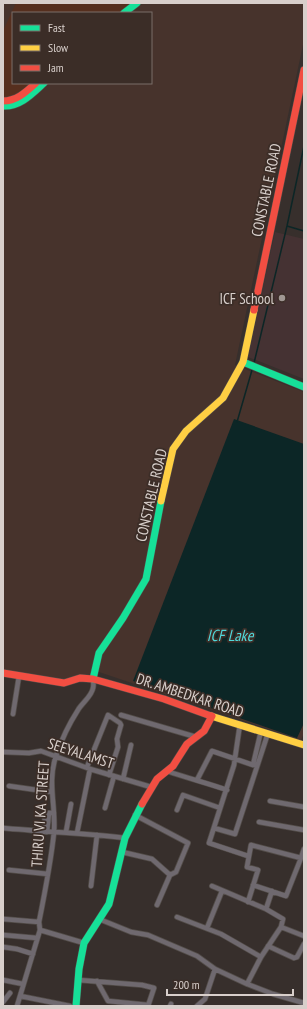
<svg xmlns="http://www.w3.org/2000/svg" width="307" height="1009" viewBox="0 0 307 1009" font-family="'PT Sans Narrow',sans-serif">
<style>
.built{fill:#47332c;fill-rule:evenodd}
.education{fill:#453233}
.green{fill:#562f1e}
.water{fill:#0c2626}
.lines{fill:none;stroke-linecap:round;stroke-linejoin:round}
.stream{stroke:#0c2626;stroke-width:1.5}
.street-casing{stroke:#534d49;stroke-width:6}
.fast-casing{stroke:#534d49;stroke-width:8}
.slow-casing{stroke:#534d49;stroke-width:8}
.jam-casing{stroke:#534d49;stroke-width:8}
.street{stroke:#6f696f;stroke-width:4.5}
.fast{stroke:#16e098;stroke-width:7}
.slow{stroke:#ffcf43;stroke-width:7}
.jam{stroke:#f24e42;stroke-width:7}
.poi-dot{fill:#a09793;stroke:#3b2d27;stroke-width:1.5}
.labels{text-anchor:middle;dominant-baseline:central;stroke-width:3.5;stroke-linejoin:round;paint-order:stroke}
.street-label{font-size:15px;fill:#d8cfcb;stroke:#3b2d27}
.poi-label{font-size:15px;fill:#d8cfcb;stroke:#3b2d27;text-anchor:end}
.water-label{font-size:16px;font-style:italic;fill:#51d8da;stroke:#3b2d27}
</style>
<rect width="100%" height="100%" fill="#372f2c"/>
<!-- built -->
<path class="built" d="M3,3H304V40L235,365L304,392V733L301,740L99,672L62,680L3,671ZM13,13H151V83H13Z"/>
<!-- education -->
<path class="education" d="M275,232L304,239V379L248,357Z"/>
<!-- green -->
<path class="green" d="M16,3H131L118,13H13V83H32L16,97L3,98V31Z"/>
<!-- water -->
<path class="water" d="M234,419L304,444V723L297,738L133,681Z"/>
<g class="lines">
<!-- stream -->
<path class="stream" d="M287,226L304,231
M254,363L287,226L304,146
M237,422L252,370"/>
<defs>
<path id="street" d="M13,714L19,676
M121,715L196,737
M240,724L234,765L209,843L248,856
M3,752L29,753L41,751L90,769L151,787
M87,767L108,715L120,723L121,725L117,739L118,747L109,775
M167,771C187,778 207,783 227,790
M123,779L131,745
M197,780L212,751L253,765L261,731
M9,786L51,792
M270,801L304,807
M105,808L114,776
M177,810L183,795L220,808
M135,815L188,843L176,872L170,875
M259,822L304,830
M3,828C44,832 84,833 125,838
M214,828L235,834L268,733
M44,832L45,813H54
M47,832L49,813
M66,832L71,804
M77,833L90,769
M122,852L152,859L170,875L157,905
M9,870L48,874
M253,885L286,896L301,858
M91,886L97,835
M212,886L266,909L283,919L281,927L261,957L247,984
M248,902L258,870L247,867L251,845L301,858L304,849
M266,909L272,891
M177,917L221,934L261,957
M3,919L39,922
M99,919L131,932L148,935L197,956L215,969L247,984L273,994L304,1003
M281,927L304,936
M207,928L222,891
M40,930L84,943
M3,935L37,938
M268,946L294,958L297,957L304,944
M3,947L17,949L33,954
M3,980L23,984
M78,980L142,985L154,988L148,1006
M97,981L108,1001L148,1005
M20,996L70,1006
M3,1002L10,993
M17,1006L40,930L39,922C45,892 51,862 54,832C56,806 47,782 56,756C61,741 69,724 78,710C82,703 92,696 93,688C94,685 93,681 93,679
M170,1006L171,1004
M197,1006L205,999L215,969"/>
<path id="fast" d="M124,13L137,3
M3,106C20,107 32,94 44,83
M243,362L304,387
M93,679L99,653L123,618L146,579L161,501
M76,1006L79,969L84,943L109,904L125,838L142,804"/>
<path id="slow" d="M161,501L173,449L186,431L223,398L243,362L254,310
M211,716L304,745"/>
<path id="jam" d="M3,101C17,101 26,92 36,83
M254,310L304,70
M3,673L64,683L80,678L93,679L164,699L211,716
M142,804L157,779L173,766L187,744L204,731L212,716"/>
</defs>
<!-- street casing -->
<use href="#street" class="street-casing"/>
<!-- fast casing -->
<use href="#fast" class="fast-casing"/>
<!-- slow casing -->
<use href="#slow" class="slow-casing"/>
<!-- jam casing -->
<use href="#jam" class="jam-casing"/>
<!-- street -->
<use href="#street" class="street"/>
<!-- fast -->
<use href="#fast" class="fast"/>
<!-- slow -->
<use href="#slow" class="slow"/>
<!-- jam -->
<use href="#jam" class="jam"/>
</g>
<!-- markers -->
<circle class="poi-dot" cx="282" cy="298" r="4"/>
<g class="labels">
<!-- street labels -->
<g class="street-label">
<text transform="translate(266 190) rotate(-78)">CONSTABLE ROAD</text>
<text transform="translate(151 495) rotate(-77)">CONSTABLE ROAD</text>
<text transform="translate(190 695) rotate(18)">DR. AMBEDKAR ROAD</text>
<text transform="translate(81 753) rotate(18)">SEEYALAMST</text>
<text transform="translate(40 814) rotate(-86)">THIRU VI KA STREET</text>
</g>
<!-- poi labels -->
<g class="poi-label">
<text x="274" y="298">ICF School</text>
</g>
<!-- water labels -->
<g class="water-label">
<text x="230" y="635">ICF Lake</text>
</g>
</g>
<!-- border -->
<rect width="307" height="1009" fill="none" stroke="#d8cfcb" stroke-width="8"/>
<!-- legend -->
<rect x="12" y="12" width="140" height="72" fill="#3b2d27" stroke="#7a6e69"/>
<rect x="20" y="25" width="20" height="6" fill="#16e098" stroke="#7a6e69"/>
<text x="48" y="32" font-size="12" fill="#d8cfcb">Fast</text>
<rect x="20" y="45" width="20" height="6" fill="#ffcf43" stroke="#7a6e69"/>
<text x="48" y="52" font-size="12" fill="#d8cfcb">Slow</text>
<rect x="20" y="65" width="20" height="6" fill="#f24e42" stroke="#7a6e69"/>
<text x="48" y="72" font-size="12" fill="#d8cfcb">Jam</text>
<!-- scale -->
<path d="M167 989v6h126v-6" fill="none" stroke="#d8cfcb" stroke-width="2"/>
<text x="173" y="989" font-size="12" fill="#d8cfcb" stroke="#3b2d27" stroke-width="3" paint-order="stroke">200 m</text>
</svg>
